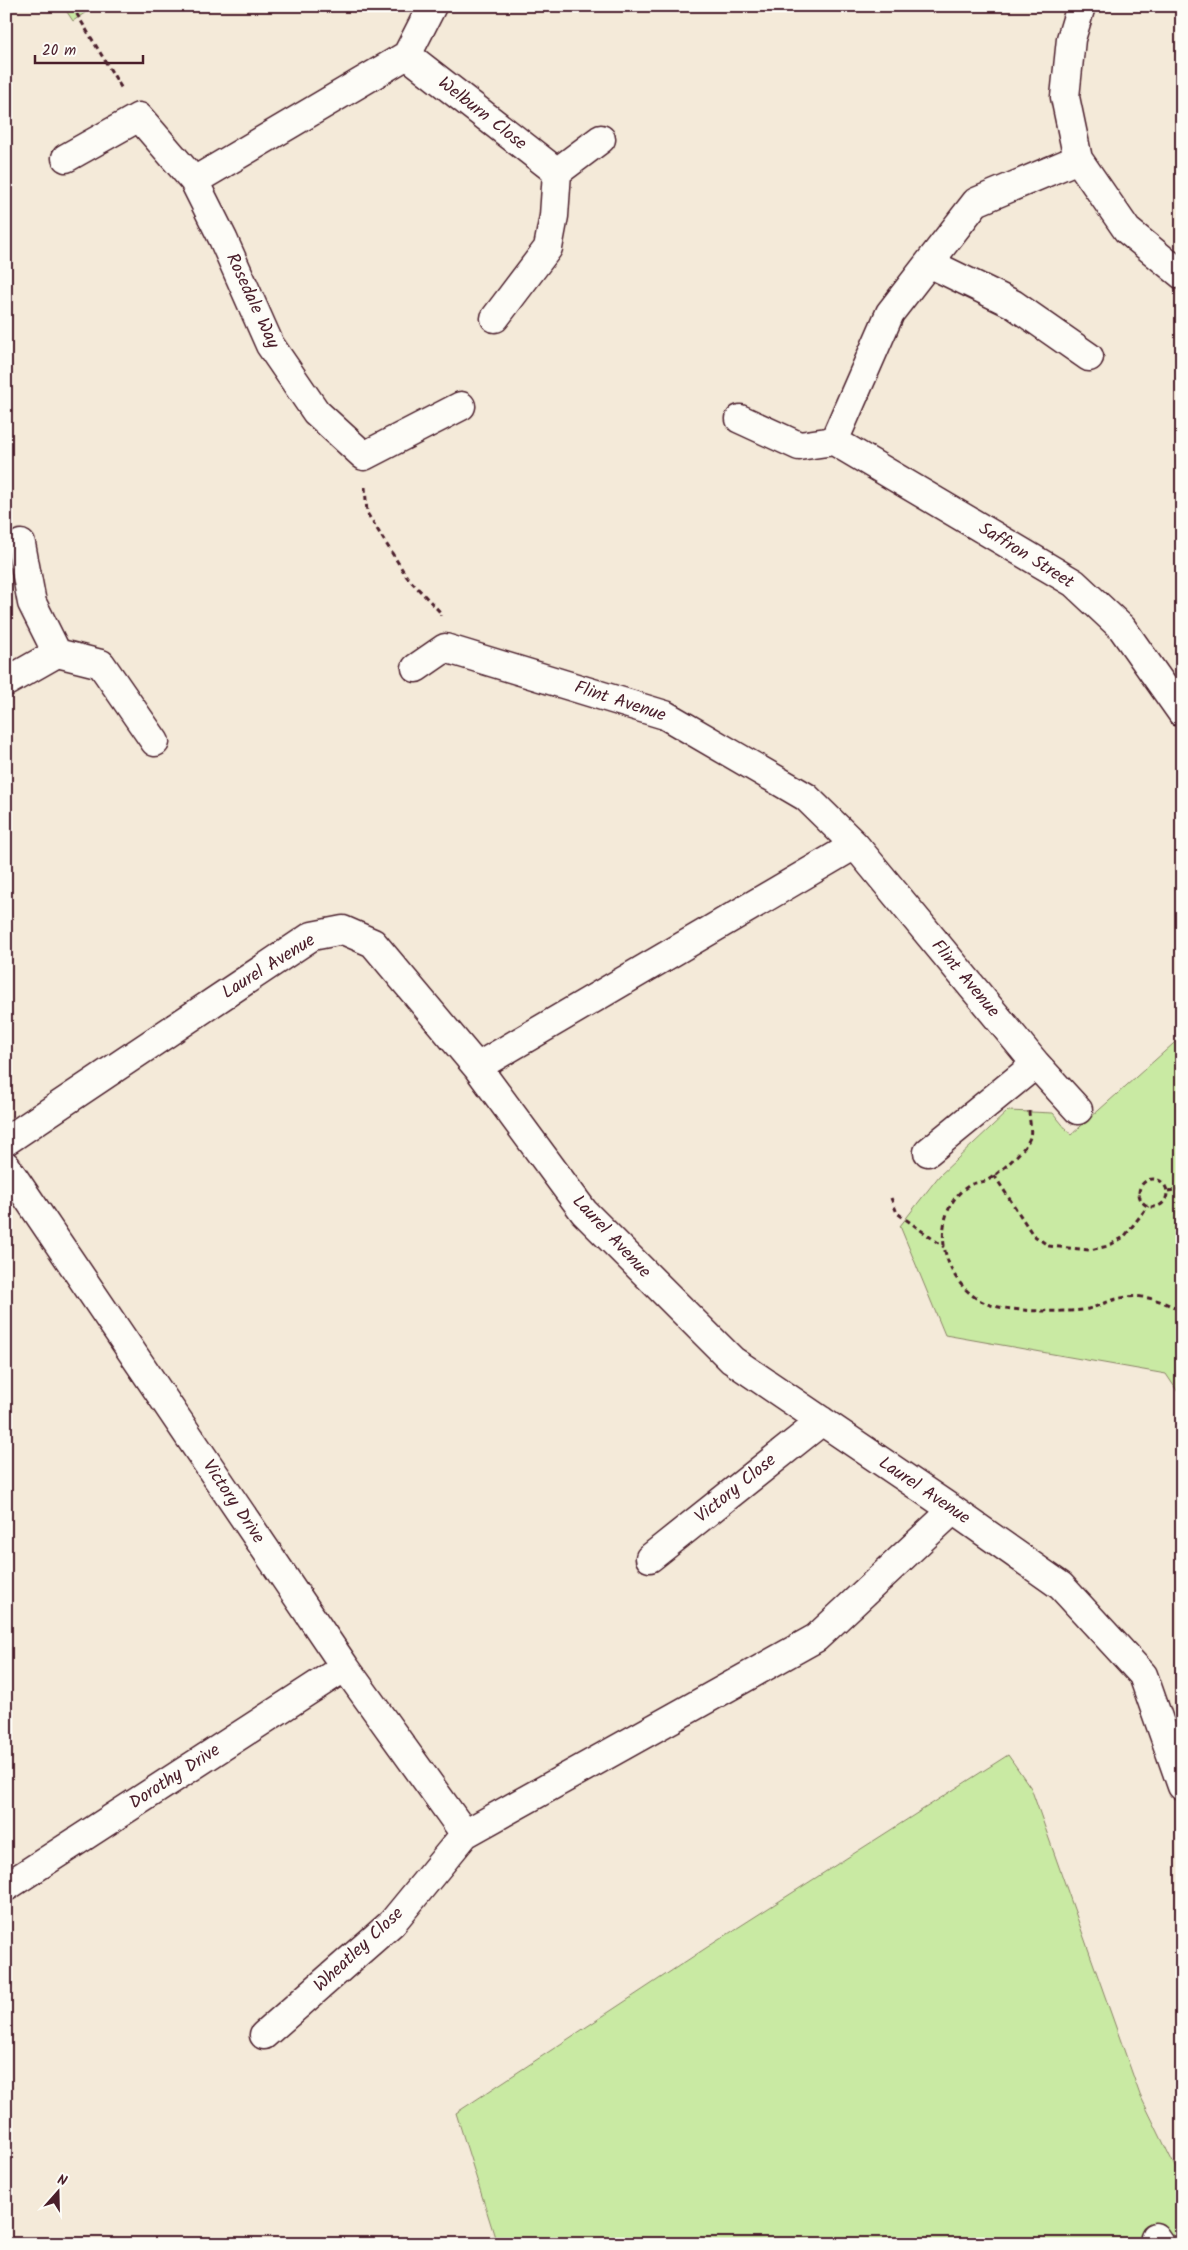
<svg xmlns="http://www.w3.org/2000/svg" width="1188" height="2250" viewBox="0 0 1188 2250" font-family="Kalam,sans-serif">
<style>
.green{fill:#c9eaa3;stroke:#8a8467}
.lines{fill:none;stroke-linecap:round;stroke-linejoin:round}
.minor-casing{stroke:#4a1f2b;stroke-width:31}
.path{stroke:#4a1f2b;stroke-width:3;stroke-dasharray:5 4;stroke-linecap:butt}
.minor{stroke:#fdfcf7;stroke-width:28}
.labels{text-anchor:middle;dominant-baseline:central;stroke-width:4;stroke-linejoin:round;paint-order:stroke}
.street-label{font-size:18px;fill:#4a1f2b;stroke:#fdfcf7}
</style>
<rect width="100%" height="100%" fill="#f4ead9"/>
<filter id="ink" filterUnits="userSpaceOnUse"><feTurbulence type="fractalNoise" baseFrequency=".02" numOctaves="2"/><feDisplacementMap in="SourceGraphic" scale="10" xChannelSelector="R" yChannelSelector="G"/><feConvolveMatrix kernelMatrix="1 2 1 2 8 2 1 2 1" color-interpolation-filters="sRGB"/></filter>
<g filter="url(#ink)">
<!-- green -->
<path class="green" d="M63,6H95L73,21Z
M1182,1036V1398L1166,1374L945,1335L900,1226L939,1176L1008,1111L1053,1113L1071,1135Z
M1008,1755L1031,1788L1140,2095L1182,2181V2244H497L456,2113L706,1948Z"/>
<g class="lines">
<defs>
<path id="minor" d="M1081,6L1071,39L1065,97L1078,159L1127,230L1182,275
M407,55L557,172L554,216L548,248L495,318
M66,158L139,117L194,181L223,239L270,345L316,412L364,456L461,406
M557,172L601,139
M194,181L407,55L432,6
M929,263L1013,304L1089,357
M740,419L799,446L834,441L1074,583L1122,628L1182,713
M834,441L890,313L976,202L1078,159
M57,653L101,664L155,742
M416,668L445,648L665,715L806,797L855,845L1036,1064L1078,1110
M6,682L57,653L32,603L21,544
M477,1067L855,845
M6,1141L312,936L343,930L373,943L477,1067L584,1212L732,1360L953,1510L1061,1586L1143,1675L1182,1786
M928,1152L1036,1064
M6,1166L345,1667L465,1834
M650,1558L822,1421
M6,1887L345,1667
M264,2035L392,1923L465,1834L816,1638L953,1510
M1155,2237L1160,2244"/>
</defs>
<!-- minor casing -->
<use href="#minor" class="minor-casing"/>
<!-- path -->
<path class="path" d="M72,6L122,89
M365,487L367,513L407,577L440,612V616
M1029,1111C1029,1119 1032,1129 1030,1137C1028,1148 997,1175 988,1180C982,1183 975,1182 970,1185C949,1197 941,1222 944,1245C947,1268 961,1291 983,1302C999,1312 1069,1313 1088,1309C1099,1306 1110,1300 1121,1298C1141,1293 1165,1301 1182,1312
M994,1175L1033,1235L1049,1246L1090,1250L1108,1246L1124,1237L1148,1206
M1139 1193a14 14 0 1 1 28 0a14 14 0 1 1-28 0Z
M1168,1191L1182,1189
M891,1198L897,1213L944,1247"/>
<!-- minor -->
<use href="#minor" class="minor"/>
</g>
</g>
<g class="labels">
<!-- street labels -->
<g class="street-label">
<text transform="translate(482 114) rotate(38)">Welburn Close</text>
<text transform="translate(252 301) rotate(65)">Rosedale Way</text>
<text transform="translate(1026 556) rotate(32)">Saffron Street</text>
<text transform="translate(620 702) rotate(18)">Flint Avenue</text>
<text transform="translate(269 967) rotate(-32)">Laurel Avenue</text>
<text transform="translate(965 979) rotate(50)">Flint Avenue</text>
<text transform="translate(611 1237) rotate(47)">Laurel Avenue</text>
<text transform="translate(736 1489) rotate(-39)">Victory Close</text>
<text transform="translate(924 1491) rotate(34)">Laurel Avenue</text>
<text transform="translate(233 1502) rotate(56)">Victory Drive</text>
<text transform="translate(175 1777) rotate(-33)">Dorothy Drive</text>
<text transform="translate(359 1950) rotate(-43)">Wheatley Close</text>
</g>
</g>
<!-- margin -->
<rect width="1188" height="2250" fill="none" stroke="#fdfcf7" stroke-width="25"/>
<rect x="12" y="12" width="1163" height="2225" fill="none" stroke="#4a1f2b" stroke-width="2" filter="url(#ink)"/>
<!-- north arrow -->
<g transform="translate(58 2192) rotate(20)" stroke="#fdfcf7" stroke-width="4" paint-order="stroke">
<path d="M0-4L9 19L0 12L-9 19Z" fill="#4a1f2b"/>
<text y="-8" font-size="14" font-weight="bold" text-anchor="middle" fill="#4a1f2b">N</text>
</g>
<!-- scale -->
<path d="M35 55v8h108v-8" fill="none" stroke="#4a1f2b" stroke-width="2.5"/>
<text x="42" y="55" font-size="15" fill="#4a1f2b" stroke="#fdfcf7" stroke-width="4" paint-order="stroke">20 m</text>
</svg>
